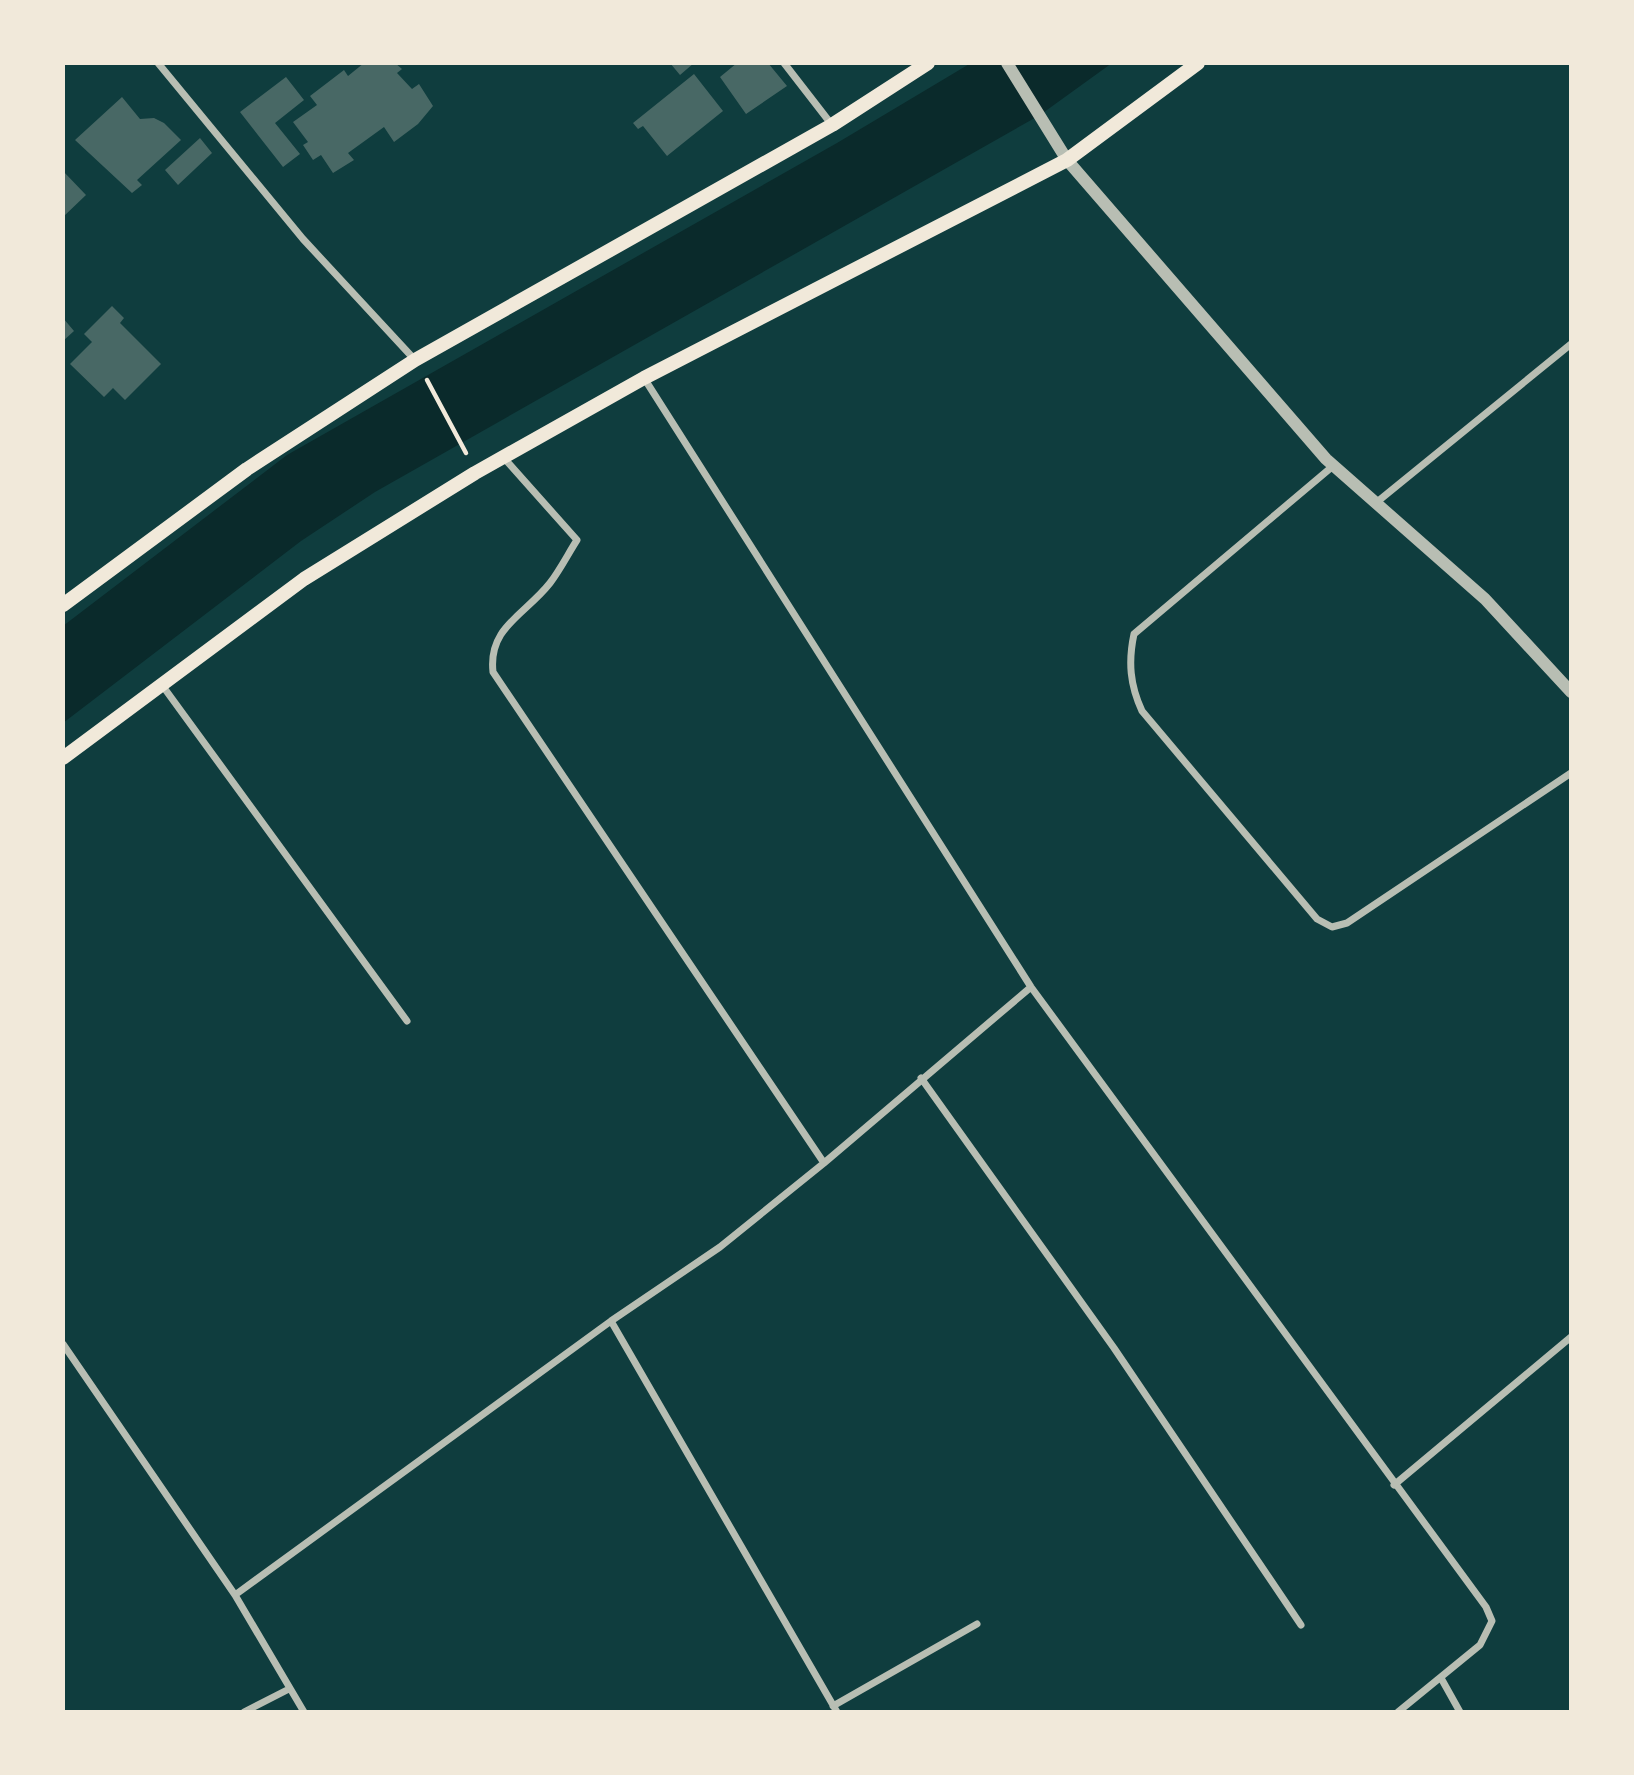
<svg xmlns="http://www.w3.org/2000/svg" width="1634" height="1775" viewBox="0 0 1634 1775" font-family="Lato,sans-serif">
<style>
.water{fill:#0a2a2b}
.building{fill:#486865}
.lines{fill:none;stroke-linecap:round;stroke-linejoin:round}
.path{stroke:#f1e9da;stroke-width:4.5}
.minor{stroke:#b8beb3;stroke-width:7}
.tertiary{stroke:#b8beb3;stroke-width:12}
.secondary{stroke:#f1e9da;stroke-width:14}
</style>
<rect width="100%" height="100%" fill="#0f3d3e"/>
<!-- water -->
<path class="water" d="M971,63H1112L1040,115L375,492L301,541L63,723V626L287,455L837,143Z"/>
<!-- building -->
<path class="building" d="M364,63H395L402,69L397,73L412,89L419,84L433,106L418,124L394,142L384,127L348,153L354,160L333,173L321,155L313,160L303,145L308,142L293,122L317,105L310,96L344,70L348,76Z
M670,63H694L680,75Z
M737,63H768L787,86L746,114L720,77Z
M694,74L723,111L667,156L643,126L638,129L633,123Z
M286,77L304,100L275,123L300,154L283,167L240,112Z
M122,97L140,119L154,118L164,123L181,140L137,180L142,185L132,193L75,140Z
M200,138L212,153L178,185L165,170Z
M63,171L86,195L63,217Z
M112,306L124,318L120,323L161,364L125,400L113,388L104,397L70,364L92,342L84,334Z
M63,318L74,331L63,341Z"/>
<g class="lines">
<!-- path -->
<path class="path" d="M427,380L466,453"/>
<!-- minor -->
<path class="minor" d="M158,63L303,239L415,360
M784,63L832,125
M644,378L1031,987L1486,1607L1492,1621L1480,1645L1398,1712
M503,457L577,540C568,554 560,570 550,583C525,615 488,627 493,672L824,1163
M1333,466L1134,634C1128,662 1130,685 1142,711L1317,919L1332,927L1347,923L1571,773
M1377,502L1571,344
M162,685L407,1021
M921,1078L1114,1348L1301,1625
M611,1321L837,1712
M63,1344L235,1595L304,1712
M1394,1485L1571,1337
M235,1595L611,1321L720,1247L824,1163L1031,987
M1441,1678L1460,1712
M833,1706L977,1624
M244,1712L289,1689"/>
<!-- tertiary -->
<path class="tertiary" d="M1007,63L1067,160L1326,459L1485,599L1571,692"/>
<!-- secondary -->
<path class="secondary" d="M63,605L247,469L415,360L832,125L928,63
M63,758L304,579L475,473L644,378L1067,160L1198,63"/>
</g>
<!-- border -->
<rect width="1634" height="1775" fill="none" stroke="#f1e9da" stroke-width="130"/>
</svg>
